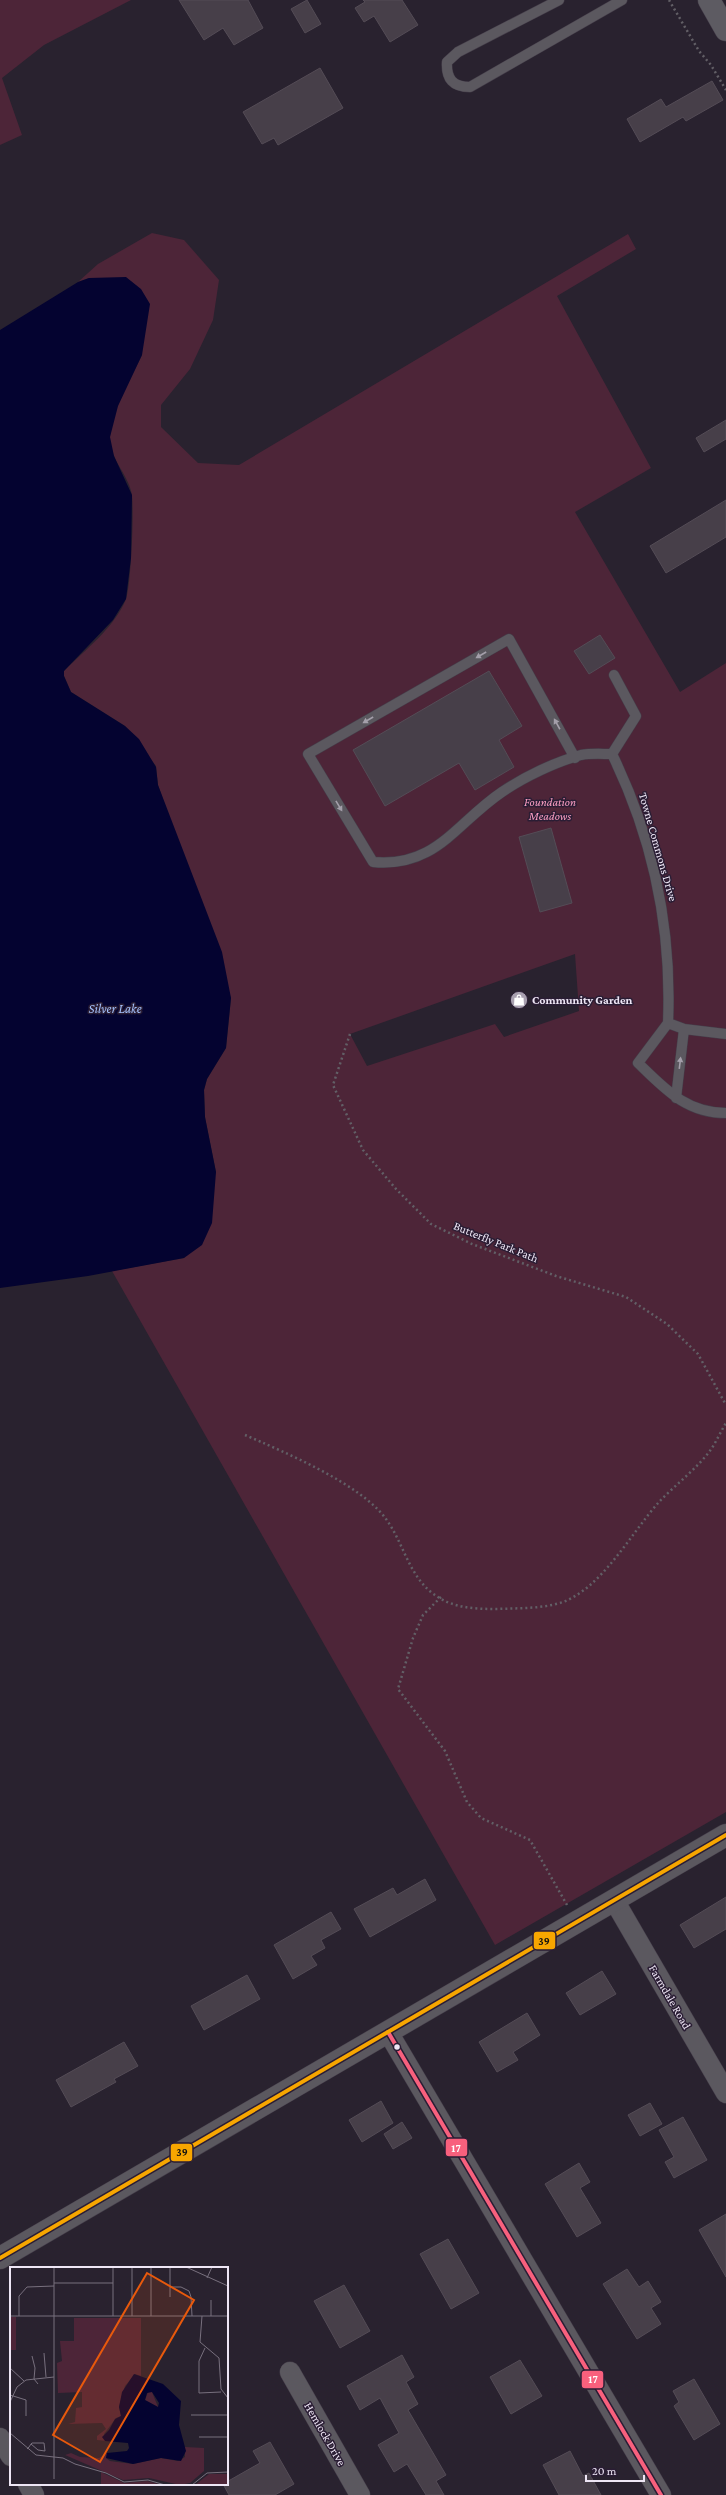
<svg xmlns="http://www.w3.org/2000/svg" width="726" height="2495" viewBox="0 0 726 2495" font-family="'Crimson Pro',serif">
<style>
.green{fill:#4d2538;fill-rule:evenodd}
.water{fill:#040330}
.building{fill:#473f49;stroke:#544c56}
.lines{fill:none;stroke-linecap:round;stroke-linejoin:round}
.service-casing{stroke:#453e4a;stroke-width:11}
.minor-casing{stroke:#453e4a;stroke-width:21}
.tertiary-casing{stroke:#453e4a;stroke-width:23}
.secondary-casing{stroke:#453e4a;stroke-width:23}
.path{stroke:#625f66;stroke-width:2.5;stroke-dasharray:2 3;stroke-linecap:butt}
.service{stroke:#5b585f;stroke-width:10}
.minor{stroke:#5b585f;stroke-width:20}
.tertiary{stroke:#5b585f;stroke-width:22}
.secondary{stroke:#5d5b62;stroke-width:22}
.bus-1-casing{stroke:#2a1d34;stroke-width:7}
.bus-2-casing{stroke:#2a1d34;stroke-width:7}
.bus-1{stroke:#f8607d;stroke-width:4}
.bus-2{stroke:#f7a600;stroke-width:4}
.oneway{fill:#a49faa}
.bus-dot{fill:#eee6f5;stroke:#2a1d34;stroke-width:1.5}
.labels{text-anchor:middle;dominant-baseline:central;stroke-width:3;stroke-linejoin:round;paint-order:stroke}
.park-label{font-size:12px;font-style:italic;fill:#fc9ec3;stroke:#2a1d34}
.street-label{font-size:12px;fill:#eee6f5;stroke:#2a1d34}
.poi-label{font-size:12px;font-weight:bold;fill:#eee6f5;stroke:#2a1d34;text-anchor:start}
.water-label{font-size:13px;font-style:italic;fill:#a4c0fb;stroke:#2a1d34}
.inset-road{fill:none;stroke:#78707e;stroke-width:1}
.view{fill:#e8590c;fill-opacity:0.15;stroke:#e8590c;stroke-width:2}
.inset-edge{fill:none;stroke:#eee6f5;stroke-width:2}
.line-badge{stroke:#2a1d34;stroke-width:1.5}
.badge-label{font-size:11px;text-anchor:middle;font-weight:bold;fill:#fff}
.pale-badge-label{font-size:11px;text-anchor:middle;font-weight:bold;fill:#111}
</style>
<rect width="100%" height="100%" fill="#29222f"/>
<!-- green -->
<path class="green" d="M0,0H131L44,45L2,78L22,135L0,145Z
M152,233L184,240L219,280L213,320L190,369L161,405V427L198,463L239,465L628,234L636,249L557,296L651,468L575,512L680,692L726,663V1812L495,1945L112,1271L184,1258L216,1172L205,1117L204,1090L207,1079L226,1048L231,998L158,785L156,766L125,726L71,692L64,676V671C85,650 115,627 126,599C131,585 134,513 132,496C130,476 109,459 110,437C112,409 130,380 142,355L89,278L78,282L98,264ZM575,954L579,1011L504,1037L495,1024L367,1066L350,1034Z"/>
<!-- water -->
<path class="water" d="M126,277L141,289L150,304L142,355L118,406L110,437L114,456L132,495L131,558L126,599L113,620L64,671V676L71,692L125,726L139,739L156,767L158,785L222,952L231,998L226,1048L207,1079L204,1090L205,1117L216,1172L212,1223L202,1245L184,1258L88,1276L0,1288V330L78,282L89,278Z"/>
<!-- building -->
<path class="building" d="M179,0H248L263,28L234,45L223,28L204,40Z
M307,0L321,24L305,33L291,9Z
M363,0H402L418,25L390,42L374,16L364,22L355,8L365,2Z
M320,68L343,108L278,145L274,138L262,144L243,112Z
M712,81L723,100L686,121L683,117L640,142L627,119L661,99L666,107Z
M726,420V439L704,452L696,438Z
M726,500V537L666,573L650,546Z
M600,635L615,658L589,674L574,651Z
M489,671L522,726L499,740L514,767L475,790L459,763L385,806L353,750Z
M551,828L572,903L540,912L519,837Z
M425,1879L436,1900L370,1937L354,1909L393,1888L397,1895Z
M726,1897V1929L694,1948L680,1925Z
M331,1912L341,1929L321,1940L325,1948L311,1956L317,1965L293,1979L274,1945Z
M602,1971L616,1994L580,2015L566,1993Z
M247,1975L260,1999L204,2030L191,2006Z
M527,2013L540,2035L513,2052L518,2060L497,2072L479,2042Z
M124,2042L138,2066L114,2079L116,2082L71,2107L56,2080Z
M381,2101L393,2123L362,2142L349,2120Z
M650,2103L662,2124L640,2136L628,2115Z
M683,2117L707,2160L674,2178L665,2162L674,2157L659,2130Z
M402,2122L412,2138L393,2149L384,2134Z
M579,2163L590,2182L580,2188L601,2223L577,2237L545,2184Z
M726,2214V2277L699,2230Z
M448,2239L479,2293L451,2309L420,2254Z
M627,2269L639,2287L648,2281L661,2302L651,2308L661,2324L637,2339L603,2284Z
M344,2285L370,2331L340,2348L314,2301Z
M402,2355L414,2377L406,2382L418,2404L408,2410L446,2475L436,2481L444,2495H426L407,2464L394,2472L378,2445L399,2433L380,2398L360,2410L347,2386Z
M520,2360L542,2396L511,2414L490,2377Z
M694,2379L720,2424L694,2440L674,2406L679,2402L673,2391Z
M270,2442L294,2484L275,2495H229L223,2484L260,2463L253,2451Z
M570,2451L583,2476L589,2473L601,2495H559L543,2465Z"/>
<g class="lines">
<defs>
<path id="service" d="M559,0L458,52L447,62C446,79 453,87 470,87L622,0
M612,754L636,716L614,675
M575,758L509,639L308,754L373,862C436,868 456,823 502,792C524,777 555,762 581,755C591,753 602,754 612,754C653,838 672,929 668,1023L684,1029L726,1034
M668,1023L638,1063C665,1089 686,1113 726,1113
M676,1098L684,1029"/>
<path id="minor" d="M614,1900L726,2093
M388,2032L661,2495
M290,2372L360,2495
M0,2438L11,2456
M28,2484L34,2495"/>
<path id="tertiary" d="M0,2258L726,1835"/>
<path id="secondary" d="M709,0L726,30"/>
</defs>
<!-- service casing -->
<use href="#service" class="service-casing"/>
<!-- minor casing -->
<use href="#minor" class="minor-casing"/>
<!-- tertiary casing -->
<use href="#tertiary" class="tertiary-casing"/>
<!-- secondary casing -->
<use href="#secondary" class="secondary-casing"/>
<!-- path -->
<path class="path" d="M669,0L699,51L711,65L726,90
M350,1034L333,1085L363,1150L396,1189L431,1224L472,1244L556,1276L626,1297L667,1324L698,1354L726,1405
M245,1435C284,1452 361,1484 386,1519C403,1542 408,1573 431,1592C450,1608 473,1609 497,1609C518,1608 539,1609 560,1603C601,1590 631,1533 659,1502C676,1484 698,1468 712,1448C717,1440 721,1431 726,1423
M441,1597L423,1615L413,1638L398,1689L445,1751L467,1802L481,1818L530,1840L567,1905"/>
<!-- service -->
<use href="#service" class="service"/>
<!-- minor -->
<use href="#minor" class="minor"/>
<!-- tertiary -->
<use href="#tertiary" class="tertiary"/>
<!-- secondary -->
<use href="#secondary" class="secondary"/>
<defs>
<path id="bus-1" d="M388,2032L661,2495"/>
<path id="bus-2" d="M0,2258L726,1835"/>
</defs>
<!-- bus-1 casing -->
<use href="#bus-1" class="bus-1-casing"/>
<!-- bus-2 casing -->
<use href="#bus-2" class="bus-2-casing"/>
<!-- bus-1 -->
<use href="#bus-1" class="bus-1"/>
<!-- bus-2 -->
<use href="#bus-2" class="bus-2"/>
</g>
<!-- one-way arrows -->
<defs><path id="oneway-solid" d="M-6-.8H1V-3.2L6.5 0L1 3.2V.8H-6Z"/></defs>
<g class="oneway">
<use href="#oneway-solid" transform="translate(481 655) rotate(150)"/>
<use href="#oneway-solid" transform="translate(368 720) rotate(150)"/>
<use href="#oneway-solid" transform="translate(557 724) rotate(-119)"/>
<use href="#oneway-solid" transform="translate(339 806) rotate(59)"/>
<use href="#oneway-solid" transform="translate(680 1063) rotate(-83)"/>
</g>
<!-- icons -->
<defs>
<symbol id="shop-disc" viewBox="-11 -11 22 22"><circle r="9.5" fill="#a9a1b0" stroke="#2a1d34"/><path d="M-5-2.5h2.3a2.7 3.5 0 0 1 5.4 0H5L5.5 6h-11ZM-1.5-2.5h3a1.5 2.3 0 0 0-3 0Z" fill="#fff"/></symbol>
</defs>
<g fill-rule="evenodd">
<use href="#shop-disc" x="509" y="990" width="20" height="20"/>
</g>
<!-- markers -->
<circle class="bus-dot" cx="397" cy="2047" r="3.5"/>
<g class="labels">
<!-- park labels -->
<g class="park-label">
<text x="550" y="802">Foundation<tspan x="550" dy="14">Meadows</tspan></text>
</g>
<!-- street labels -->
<g class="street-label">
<text transform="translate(658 847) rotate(74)">Towne Commons Drive</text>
<text transform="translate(496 1242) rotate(22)">Butterfly Park Path</text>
<text transform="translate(670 1997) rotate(60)">Farmdale Road</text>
<text transform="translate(325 2434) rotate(60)">Hemlock Drive</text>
</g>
<!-- poi labels -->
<g class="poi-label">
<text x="532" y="1000">Community Garden</text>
</g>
<!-- water labels -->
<g class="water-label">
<text x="115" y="1008">Silver Lake</text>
</g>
</g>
<!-- overview -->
<g transform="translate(10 2267)">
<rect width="218" height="218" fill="#29222f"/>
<path d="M0,50H6V83H0ZM64,51H131V109L125,107L115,119L109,140L111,149L106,151L94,167L96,174L87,173V169L96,162L92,156L58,157L65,155L66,141L72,140V125L48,126L47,96L52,94L50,74H64ZM138,125H142L148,140L135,133ZM175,180L194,181V204L180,216L170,218L139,211L113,213L55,188L61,186L70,190L89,191L97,186L96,191L100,194L123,197L151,191L168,194L175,190ZM91,205L114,216L137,214L152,218H91ZM199,207H218V218H185Z" fill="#4d2538"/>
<path d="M124,107L153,117L171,134L169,158L176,184L171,194L151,191L123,197L96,191L97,186L117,184L119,181L118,176L95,174L92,170L99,163L105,152L111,149L109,140L112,125ZM142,125L149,136L148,140L135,133L137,126Z" fill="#040330" fill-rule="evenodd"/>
<path class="inset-road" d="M44,0V212M103,0V49M122,0V49M141,0V49M160,0V30M176,0L218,19M197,11L202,0M44,16H103M160,20H171L179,24L181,30L182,49M201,33V49M0,49H44M9,49V29L17,20L44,19M44,49H218M192,49L190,75L209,91L211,122L218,131M195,81L189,94V126L211,125M34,86L36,110M22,89L25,101L24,112L28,117M0,101L14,114M0,128L16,133V149M0,135L7,120L16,113L44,110M181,148H218M0,166L26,188L53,191L65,197L96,206L114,215L138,213L155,218M189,170H218M17,182L19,180L21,177L22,176H34L35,184L28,183L21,177M182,218L197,206L218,205"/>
<path class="view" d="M137,6L184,33L90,195L43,168Z"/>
<rect width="218" height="218" class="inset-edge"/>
</g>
<g class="line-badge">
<rect x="533" y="1931" width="23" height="19" rx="4" fill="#f7a600"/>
<rect x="445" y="2138" width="23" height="19" rx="4" fill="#f8607d"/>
<rect x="170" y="2143" width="23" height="19" rx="4" fill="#f7a600"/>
<rect x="581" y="2370" width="23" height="19" rx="4" fill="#f8607d"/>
</g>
<g class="badge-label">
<text x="456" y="2152">17</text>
<text x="593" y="2383">17</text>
</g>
<g class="pale-badge-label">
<text x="544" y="1945">39</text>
<text x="182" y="2156">39</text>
</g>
<!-- scale -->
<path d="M586 2475v6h58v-6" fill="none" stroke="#eee6f5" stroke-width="2"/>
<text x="592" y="2475" font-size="12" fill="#eee6f5" stroke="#2a1d34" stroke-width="3" paint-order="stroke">20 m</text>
</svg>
